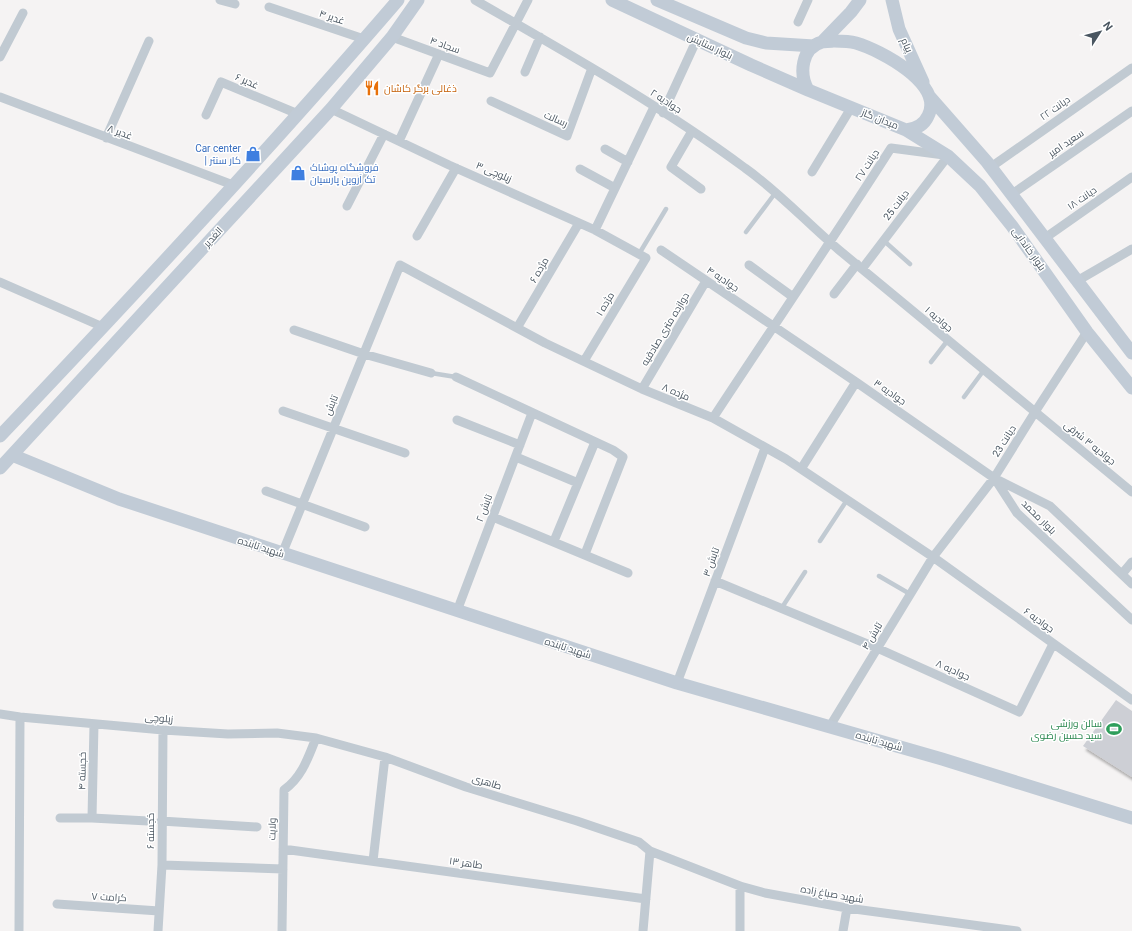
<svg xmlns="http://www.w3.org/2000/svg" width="1132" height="931" viewBox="0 0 1132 931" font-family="Roboto,Cairo,sans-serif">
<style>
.building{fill:#cdcfd5;filter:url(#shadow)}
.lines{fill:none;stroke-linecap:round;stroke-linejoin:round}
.lane{stroke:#c1cad2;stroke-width:4.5}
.street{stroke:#c1cad2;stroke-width:9}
.secondary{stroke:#c1cbd6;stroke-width:13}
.labels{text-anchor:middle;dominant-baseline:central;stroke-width:3;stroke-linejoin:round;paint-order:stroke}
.street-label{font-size:10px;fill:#4a5661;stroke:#fff}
.food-label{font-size:10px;fill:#c56008;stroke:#fff;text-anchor:start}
.shop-label{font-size:10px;fill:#366cbe;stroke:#fff;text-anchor:end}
.leisure-label{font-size:10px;fill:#27864d;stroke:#fff;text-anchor:end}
</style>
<defs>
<filter id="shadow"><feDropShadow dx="2.5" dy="4.5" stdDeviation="1" flood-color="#0004"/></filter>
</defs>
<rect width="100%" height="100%" fill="#f5f3f3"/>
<!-- building -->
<path class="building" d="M1116,700L1132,711V777L1083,746Z"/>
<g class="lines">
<!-- lane -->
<path class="lane" d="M746,232L776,192
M883,240L910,264
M639,254L666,209
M931,362L948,340
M431,373L456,377
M964,397L984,370
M820,541L847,500
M879,576L910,594
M781,609L805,572"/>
<!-- street -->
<path class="street" d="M220,0L235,4
M475,0C567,53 660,105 745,168C779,192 807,223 839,250C936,330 1034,411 1132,492
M269,7L364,39
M798,22L808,0
M392,37L490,73L528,0
M0,57L23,13
M525,72L540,37
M0,97L233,185
M491,101L567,136L592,68
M331,109L449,165L595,230L646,258L584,361
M663,113L697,39
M206,115L221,82L298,114
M692,131L671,167L701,189
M106,138L149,41
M399,141L439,54
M605,149L628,162
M991,167L1132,68
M580,169L615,188
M812,172L851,108
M1012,194L1132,111
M347,206L384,134
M595,230L654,107
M417,236L456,168
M1045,238L1132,177
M661,250L856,382L994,478L1050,506L1132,584
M749,265L793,297
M862,269L948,156
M1077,281L1132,249
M0,282L103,327
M834,294L857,264
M517,328L579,223
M294,330L364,354L431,373
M456,377L613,450L623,457L585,554
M642,389L706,281
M283,411L405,453
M713,418C772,328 833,239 891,148L944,155
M457,420L520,445
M516,457L578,483
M801,469L856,382
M995,479L1017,513L1132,620
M266,491L365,527
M493,517L628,573
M554,541L595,442
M282,554L400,265L545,343L642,389L713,418L786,459L933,557L1132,700
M1122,574L1132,562
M715,581L877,648L1019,712L1053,644
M457,611L532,413
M677,683L765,448
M0,714L20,717L163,730L228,734L277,733L316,738L385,757L466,787L577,821L639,842L650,851L740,886L765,893L847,908L1017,931
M830,726L933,557L994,478L1035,412L1087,332
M60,818H92L148,821
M92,818L94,724
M161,821L257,827
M283,849L646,899
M373,861L385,757
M162,865L283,869
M740,886V931
M57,904L159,911
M19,931L20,717
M158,931L162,865L163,730
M282,931L284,790C302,777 308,758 316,738
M643,931L650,851
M843,931L847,908"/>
<!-- secondary -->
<path class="secondary" d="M612,0L751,65L808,90
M657,0L746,38L766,43L814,46
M892,0L899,29L923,82
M834,41C841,41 849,41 856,43C880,50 945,84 928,116C924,125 916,129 906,130L808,90C799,74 801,48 822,42C825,41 830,42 834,41Z
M822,42L851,12L860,0
M930,97L987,162L1132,353
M906,130L948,156L980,186L1012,226L1087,332L1132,388
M0,436C136,293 270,149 398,0
M12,455L119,499L677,683L942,759L1132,818
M0,468L331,109L392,37L418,0"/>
</g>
<!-- icons -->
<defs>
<symbol id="restaurant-bare" viewBox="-9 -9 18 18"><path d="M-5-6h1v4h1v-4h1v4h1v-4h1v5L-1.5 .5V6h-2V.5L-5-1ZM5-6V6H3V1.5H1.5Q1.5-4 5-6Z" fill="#e8710a" stroke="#fff" stroke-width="2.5" paint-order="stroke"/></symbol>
<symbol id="shop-bare" viewBox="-9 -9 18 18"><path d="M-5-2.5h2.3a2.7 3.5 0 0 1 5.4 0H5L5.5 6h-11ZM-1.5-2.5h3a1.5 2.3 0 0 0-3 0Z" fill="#3f7fe0" stroke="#fff" stroke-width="2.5" paint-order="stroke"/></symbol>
<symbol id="stadium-bare" viewBox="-9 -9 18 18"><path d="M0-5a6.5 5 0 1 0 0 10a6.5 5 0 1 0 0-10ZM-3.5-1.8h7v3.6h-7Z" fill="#2e9e5b" stroke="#fff" stroke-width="2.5" paint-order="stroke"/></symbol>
</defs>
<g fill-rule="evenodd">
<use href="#restaurant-bare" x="361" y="77" width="22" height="22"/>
<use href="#shop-bare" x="242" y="143" width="22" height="22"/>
<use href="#shop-bare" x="287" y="162" width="22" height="22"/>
<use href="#stadium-bare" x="1103" y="718" width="22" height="22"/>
</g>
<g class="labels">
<!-- street labels -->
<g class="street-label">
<text transform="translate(332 17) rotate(19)">غدیر ۴</text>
<text transform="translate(445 45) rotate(20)">سجاد ۴</text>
<text transform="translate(907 45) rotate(66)">پیام</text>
<text transform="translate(710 46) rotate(25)">بلوار ستایش</text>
<text transform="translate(247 81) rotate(23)">غدیر ۶</text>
<text transform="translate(666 101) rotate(33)">جوادیه ۲</text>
<text transform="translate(1055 108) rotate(-35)">دیانت ۲۲</text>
<text transform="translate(556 119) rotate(24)">رسالت</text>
<text transform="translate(880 119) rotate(22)">میدان گاز</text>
<text transform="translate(120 132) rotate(20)">غدیر ۸</text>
<text transform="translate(1066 143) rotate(-34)">سعید امیر</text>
<text transform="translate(867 165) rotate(-57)">دیانت ۲۷</text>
<text transform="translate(494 172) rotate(23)">زیلوچی ۳</text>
<text transform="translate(1082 198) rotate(-35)">دیانت ۱۸</text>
<text transform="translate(896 205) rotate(-53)">دیانت 25</text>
<text transform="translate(213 237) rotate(-47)">الغدیر</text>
<text transform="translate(1029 249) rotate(55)">بلوار خاندایی</text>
<text transform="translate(539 270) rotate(-60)">مژده ۶</text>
<text transform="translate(723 279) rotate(34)">جوادیه ۴</text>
<text transform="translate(605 304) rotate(-59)">مژده ۱</text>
<text transform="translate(939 319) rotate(40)">جوادیه ۱</text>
<text transform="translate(665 329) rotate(-59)">دوازده متری صادقیه</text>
<text transform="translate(676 392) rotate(23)">مژده ۸</text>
<text transform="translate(890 392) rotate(35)">جوادیه ۳</text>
<text transform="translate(331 405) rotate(-68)">تابش</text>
<text transform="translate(1004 441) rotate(-58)">دیانت 23</text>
<text transform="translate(1090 443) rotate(39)">جوادیه ۳ شرقی</text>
<text transform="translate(484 508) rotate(-69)">تابش ۲</text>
<text transform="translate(1039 517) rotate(45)">بلوار محمد</text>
<text transform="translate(261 547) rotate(18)">شهید تابنده</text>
<text transform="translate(711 562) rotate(-70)">تابش ۳</text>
<text transform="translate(1039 620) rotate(36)">جوادیه ۶</text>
<text transform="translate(872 636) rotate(-59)">تابش ۴</text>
<text transform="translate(568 648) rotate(18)">شهید تابنده</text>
<text transform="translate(953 670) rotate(24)">جوادیه ۸</text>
<text transform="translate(159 718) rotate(5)">زیلوچی</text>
<text transform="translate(879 741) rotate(16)">شهید تابنده</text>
<text transform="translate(82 771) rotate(-89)">خجسته ۴</text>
<text transform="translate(487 782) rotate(17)">طاهری</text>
<text transform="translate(272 829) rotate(-89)">ولایت</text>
<text transform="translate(150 831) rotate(-90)">خجسته ۶</text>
<text transform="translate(466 863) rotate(8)">طاهر ۱۳</text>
<text transform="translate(832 894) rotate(10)">شهید صباغ زاده</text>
<text transform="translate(109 897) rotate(3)">کرامت ۷</text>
</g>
<!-- food labels -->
<g class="food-label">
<text x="384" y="88">ذغالی برگر کاشان</text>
</g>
<!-- shop labels -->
<g class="shop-label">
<text x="241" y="148">Car center<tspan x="241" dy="12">| کار سنتر</tspan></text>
<text x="310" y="167" text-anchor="start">فروشگاه پوشاک<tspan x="310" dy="12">تک آروین پارسیان</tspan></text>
</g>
<!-- leisure labels -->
<g class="leisure-label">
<text x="1102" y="723">سالن ورزشی<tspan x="1102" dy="12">سید حسین رضوی</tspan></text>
</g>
</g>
<!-- north arrow -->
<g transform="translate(1100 32) rotate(54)" stroke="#ffffff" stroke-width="3" paint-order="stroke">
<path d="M0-3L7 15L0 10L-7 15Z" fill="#4a5661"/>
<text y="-6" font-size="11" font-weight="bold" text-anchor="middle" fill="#4a5661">N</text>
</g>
</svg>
